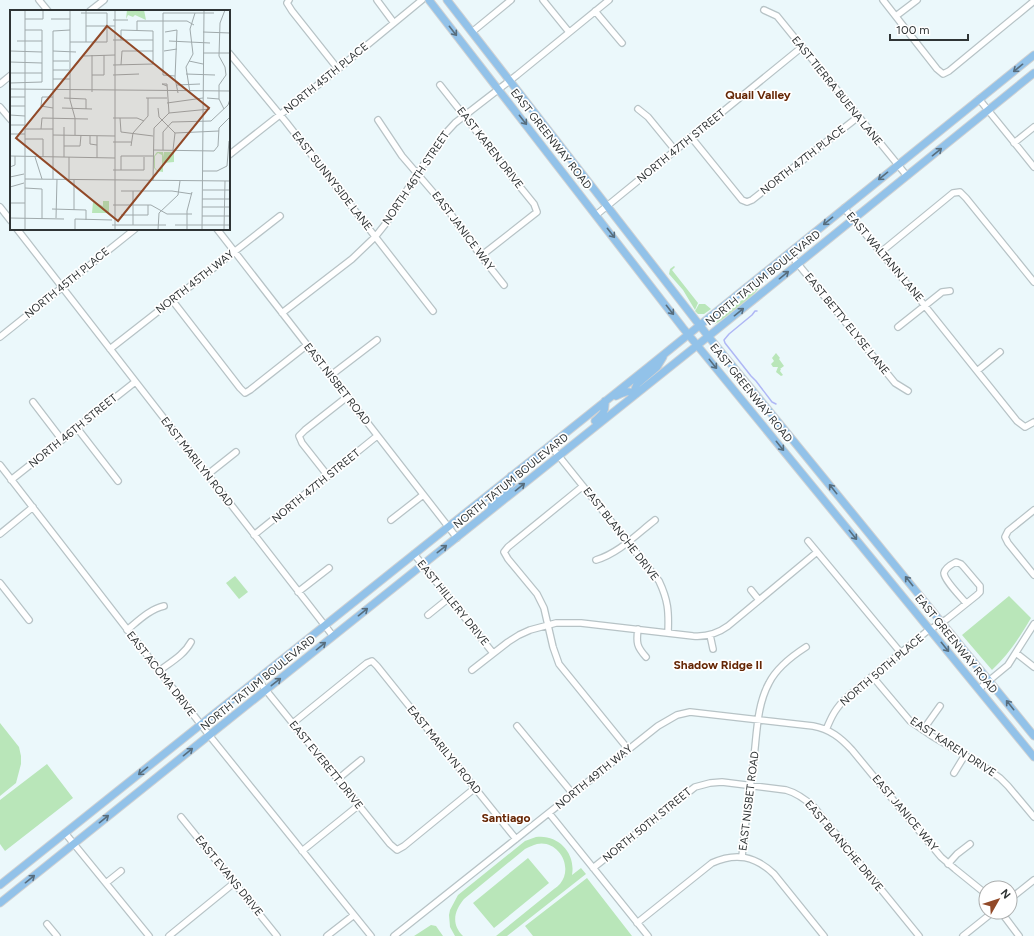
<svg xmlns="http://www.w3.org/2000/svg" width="1034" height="936" viewBox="0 0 1034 936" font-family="Figtree,sans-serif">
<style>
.green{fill:#b9e6b9}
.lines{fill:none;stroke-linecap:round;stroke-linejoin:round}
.stream{stroke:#afb7f5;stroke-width:1.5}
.minor-casing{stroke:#b7c3c6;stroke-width:8}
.major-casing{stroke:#d1d2d3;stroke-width:9}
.minor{stroke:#fff;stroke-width:5.5}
.major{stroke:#92c2e9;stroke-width:7}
.oneway{stroke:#576d7d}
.labels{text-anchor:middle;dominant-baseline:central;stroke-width:3.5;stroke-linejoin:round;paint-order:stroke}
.street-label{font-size:11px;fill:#2f3435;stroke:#fff}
.neighbourhood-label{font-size:12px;font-weight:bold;fill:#652604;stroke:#fff}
.inset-road{fill:none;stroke:#a0aaac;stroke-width:1}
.view{fill:#914928;fill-opacity:0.15;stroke:#914928;stroke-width:2}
.inset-edge{fill:none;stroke:#2f3435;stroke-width:2}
</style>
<rect width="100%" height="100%" fill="#ebf8fb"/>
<!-- green -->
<path class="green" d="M674,266L675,267L672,270L698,303L695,310L683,290L669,274L670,269Z
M758,287L759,288C748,301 729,316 715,324L714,323Z
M699,304H705L711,309L704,314H698L695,311Z
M776,353L780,358L779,359L784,366L780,369H781L780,371L783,375L781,376L776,372L778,367H773L771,364L774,361L772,358Z
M235,576L248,592L239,599L226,583Z
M1009,596L1031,618C1020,637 1008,655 992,670L962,635Z
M0,723L19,747L21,756V764L16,783L0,796Z
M47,764L73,798L5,851L0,844V800Z
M536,837C558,834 576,853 572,875L581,868L586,874L507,936H496L554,889C559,886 562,882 564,877C570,860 555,840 537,844C533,845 529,847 525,849L464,899C454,911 451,924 463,936H455L450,927L449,915L450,910L458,895L525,841Z
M528,858L549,883L494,928L473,903Z
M587,878L632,936H533L525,926Z
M431,925L436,926L443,936H414Z"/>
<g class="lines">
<!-- stream -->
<path class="stream" d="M757,311H755L752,315L729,334L724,340L725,343L751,376L756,381L772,402L776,404"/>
<defs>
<path id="minor" d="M39,0L48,11
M289,0L287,3L292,11L338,69
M377,0L394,23
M543,0L569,32
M883,0L937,69L943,74L949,71L1034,1
M764,10L777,16L907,176
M90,11L104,0
M595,11L622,43
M896,16L917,0
M472,32L511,0
M229,53L286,122L433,311
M0,84L11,75
M440,85L521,188L534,204L537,212L481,256
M979,99L1034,167
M0,107L11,120
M638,109L648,117L675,150
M378,120L402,156L445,206L481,256L504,285
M691,137L742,200L747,202L752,200L858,117
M1014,143L1034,127
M229,155L338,69L422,0
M0,207L11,221
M844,208L921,301L1017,421L1025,427L1034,422
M596,215L802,47
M17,229L333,636
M217,229L457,538
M881,252L953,193L960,192L966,198L1034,282
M789,253L895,383L908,391
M172,300L240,388L245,393L250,390L307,345
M282,313L352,259L375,237L387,222L417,174L444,135L455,123L517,75L609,0
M898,327L942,292L950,291
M0,337L135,229
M110,349L280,216
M977,371L1000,352
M330,376L377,340
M33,402L62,440
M77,428L118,481
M550,445L659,581C668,600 669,611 668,633
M0,465L209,735L371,936
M207,475L236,452
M328,476L302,443L299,436L305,430L347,397
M11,480L135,382
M583,486L508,547L504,552L508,559L537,594L544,608L553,647L559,664L628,749
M1034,510L1008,531L1005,537L1008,543L1034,575
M391,520L423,495
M0,534L33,507
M254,535L377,436
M808,541L901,653
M414,554L493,653
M596,560C619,553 637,534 655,520
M0,583L29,620
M751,590L759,600
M298,592L329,568
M428,615L449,598
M638,629C636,643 637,647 646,657
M127,630C138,621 150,609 164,606
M710,635L713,649
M1016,653L1034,667
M472,670L508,642L519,635L530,630L556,623H581L693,636C706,637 717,634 728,626L817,552
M159,671C171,662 184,655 191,642
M872,676L910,721L932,736L983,766L1000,778L1008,786L1034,817
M257,679L390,844L397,850L404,846L475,788
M979,689L1008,665L1034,624
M293,723L367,663L372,661L377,666L516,839
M517,726L573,794
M826,730C832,715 836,708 847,697L926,632L947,619L977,595L980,592V586L963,566L961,564L956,562C952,564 945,568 944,573C944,580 961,597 966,603
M923,730L940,706
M954,773L965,755
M338,779L361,760
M549,813L648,936
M181,817L277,936
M65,833L149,936
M302,851L359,805
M742,857C745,824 750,790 754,757C757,732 757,705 769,683C777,667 792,656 806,647
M948,864L957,854L970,844
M593,868L695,787L710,783L722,782L786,790C797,793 805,799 814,807L919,936
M106,883L121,871
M1010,899L1034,880
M1001,912L1019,936
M637,923L712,863C736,852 755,856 774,874L824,936
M47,924L57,936
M169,936L234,883
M327,936L354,915
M394,936L658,726L677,715L690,712L813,726C830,729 841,738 852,750L899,807L941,857L955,869L986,894
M963,936L993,912"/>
<path id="major" d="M429,0L683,328L1034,757
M447,0L708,336L1034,736
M636,394L635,389L637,384L657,367L663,357
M616,396C624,392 628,390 636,394
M595,421C602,415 606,412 605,401
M491,506L512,483L513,479L511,476
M0,885L647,368L1034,55
M0,903L202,741L715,331L1034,73"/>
</defs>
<!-- minor casing -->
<use href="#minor" class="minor-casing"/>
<!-- major casing -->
<use href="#major" class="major-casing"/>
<!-- minor -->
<use href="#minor" class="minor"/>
<!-- major -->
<use href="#major" class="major"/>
</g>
<!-- one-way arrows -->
<defs><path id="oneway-shaft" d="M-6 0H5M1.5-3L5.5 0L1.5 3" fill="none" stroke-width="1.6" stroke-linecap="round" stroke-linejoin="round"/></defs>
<g class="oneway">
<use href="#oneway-shaft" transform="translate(453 31) rotate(52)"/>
<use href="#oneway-shaft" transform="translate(1018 68) rotate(141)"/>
<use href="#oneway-shaft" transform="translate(523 120) rotate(52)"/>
<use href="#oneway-shaft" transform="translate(937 152) rotate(-39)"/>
<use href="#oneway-shaft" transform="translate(883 176) rotate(141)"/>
<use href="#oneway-shaft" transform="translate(828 221) rotate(141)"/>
<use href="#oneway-shaft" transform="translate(611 233) rotate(52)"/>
<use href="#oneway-shaft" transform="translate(784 275) rotate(-39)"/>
<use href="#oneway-shaft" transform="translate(670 310) rotate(52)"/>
<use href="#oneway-shaft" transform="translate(739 312) rotate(-39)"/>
<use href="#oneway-shaft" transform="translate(713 364) rotate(51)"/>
<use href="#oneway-shaft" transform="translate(780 446) rotate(51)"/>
<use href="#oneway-shaft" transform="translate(520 487) rotate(-39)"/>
<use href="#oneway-shaft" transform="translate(833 489) rotate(-129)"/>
<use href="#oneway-shaft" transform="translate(853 535) rotate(51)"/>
<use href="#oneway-shaft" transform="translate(442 549) rotate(-38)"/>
<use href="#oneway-shaft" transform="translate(909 581) rotate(-129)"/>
<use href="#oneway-shaft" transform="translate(363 612) rotate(-39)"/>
<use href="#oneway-shaft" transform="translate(321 646) rotate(-39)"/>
<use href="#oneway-shaft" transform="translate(945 647) rotate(51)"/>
<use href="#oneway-shaft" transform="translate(276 682) rotate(-38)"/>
<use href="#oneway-shaft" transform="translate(1010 705) rotate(-129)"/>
<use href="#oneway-shaft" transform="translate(188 752) rotate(-39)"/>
<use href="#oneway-shaft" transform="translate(143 771) rotate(141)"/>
<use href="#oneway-shaft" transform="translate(104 819) rotate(-39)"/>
<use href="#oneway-shaft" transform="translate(30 879) rotate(-39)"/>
</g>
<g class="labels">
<!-- street labels -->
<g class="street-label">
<text transform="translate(326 78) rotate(-39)">NORTH 45TH PLACE</text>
<text transform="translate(837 91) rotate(51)">EAST TIERRA BUENA LANE</text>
<text transform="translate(551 139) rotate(52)">EAST GREENWAY ROAD</text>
<text transform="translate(681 146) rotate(-39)">NORTH 47TH STREET</text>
<text transform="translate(490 148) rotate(52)">EAST KAREN DRIVE</text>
<text transform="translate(803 160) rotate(-38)">NORTH 47TH PLACE</text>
<text transform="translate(416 178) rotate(-56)">NORTH 46TH STREET</text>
<text transform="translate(332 181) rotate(52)">EAST SUNNYSIDE LANE</text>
<text transform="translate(463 231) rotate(53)">EAST JANICE WAY</text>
<text transform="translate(885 257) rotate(50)">EAST WALTANN LANE</text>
<text transform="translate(763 278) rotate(-39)">NORTH TATUM BOULEVARD</text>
<text transform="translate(195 282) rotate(-38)">NORTH 45TH WAY</text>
<text transform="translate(67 283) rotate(-39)">NORTH 45TH PLACE</text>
<text transform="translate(847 324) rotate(51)">EAST BETTY ELYSE LANE</text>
<text transform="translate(337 384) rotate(52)">EAST NISBET ROAD</text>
<text transform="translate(751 393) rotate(51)">EAST GREENWAY ROAD</text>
<text transform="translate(73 431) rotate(-39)">NORTH 46TH STREET</text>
<text transform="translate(197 462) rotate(52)">EAST MARILYN ROAD</text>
<text transform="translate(511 481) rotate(-39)">NORTH TATUM BOULEVARD</text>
<text transform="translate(316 486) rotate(-39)">NORTH 47TH STREET</text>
<text transform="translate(621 534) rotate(52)">EAST BLANCHE DRIVE</text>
<text transform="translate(453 603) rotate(51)">EAST HILLERY DRIVE</text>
<text transform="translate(956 644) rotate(51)">EAST GREENWAY ROAD</text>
<text transform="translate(882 670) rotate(-40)">NORTH 50TH PLACE</text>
<text transform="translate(161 674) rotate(52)">EAST ACOMA DRIVE</text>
<text transform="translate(258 683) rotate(-39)">NORTH TATUM BOULEVARD</text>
<text transform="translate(953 747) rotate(33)">EAST KAREN DRIVE</text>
<text transform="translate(444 750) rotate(51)">EAST MARILYN ROAD</text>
<text transform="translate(326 765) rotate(51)">EAST EVERETT DRIVE</text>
<text transform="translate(594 777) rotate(-39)">NORTH 49TH WAY</text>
<text transform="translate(749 801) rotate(-83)">EAST NISBET ROAD</text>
<text transform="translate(905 813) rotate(50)">EAST JANICE WAY</text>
<text transform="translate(647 825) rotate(-39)">NORTH 50TH STREET</text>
<text transform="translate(844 846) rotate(50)">EAST BLANCHE DRIVE</text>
<text transform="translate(229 876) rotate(51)">EAST EVANS DRIVE</text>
</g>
<!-- neighbourhood labels -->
<g class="neighbourhood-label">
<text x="758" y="95">Quail Valley</text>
<text x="718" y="665">Shadow Ridge II</text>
<text x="506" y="818">Santiago</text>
</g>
</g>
<!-- overview -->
<g transform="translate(10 10)">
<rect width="220" height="220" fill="#ebf8fb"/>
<path d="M117,0H134L136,10L125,5L123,7L118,5L116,9ZM153,142V147L154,142H164V152L153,153V162L147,161L144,158V146L147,142ZM148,143L152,145V157L148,161L145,158V146ZM93,191H99V203H82L83,192L93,196Z" fill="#b9e6b9" fill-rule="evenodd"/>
<path class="inset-road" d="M60,0V90L65,108V125M15,9H33V0M41,9H60M103,10H118M76,16H105M127,20V11H177L184,15M155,22L167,20L165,68L168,83M193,22L220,23M103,30H143M7,31H32M159,31L200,33M60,32H97V3H71M76,32V0M0,41L32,42M43,41L66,42M154,41L167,39M193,43H220M82,45V82M74,46L105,45M43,51H59M179,51L193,54M0,52L32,53M103,55L143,54V21L111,20V30M111,55L112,41H143M43,60H59M0,63H32M176,64L205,65M82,65H94V45M103,65L129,64M165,66L153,65V3H204M43,69H60M0,73L32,72V20H15M167,75L190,74M157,76L152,74H157L159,103M0,79L220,81M180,83L176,57L183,44L180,19L185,3M0,87H15M43,87H32L31,96L43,98M54,88L76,89V99M136,88H157M197,88L209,89M157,93L193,88M0,96H15M52,98L82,99M148,98L149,107L165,123M214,99L209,89V75L216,65L215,57L209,46L210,13L215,0M159,103L200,99M0,105L15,106M103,108H127L134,111M110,108L111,122L143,126M0,115H15M15,119H43M31,119L32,108L78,109M165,123L209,121M0,124H15M43,125L105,126M80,126V134L87,135M15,129H33V147M103,132H121M54,136H70L71,125M121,136L123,123L138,106V88M143,140L204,141L208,136L209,118L220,107M153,140V122L162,112L201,111L218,95L220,89M163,140L165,123M0,146L105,148M25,147L32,169M54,147V117M87,148V126M0,157L5,155V146M103,160H134V147M111,160V146H143M193,161H207L217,156L219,131M0,167L14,164M15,169L220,171M43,169V21L60,20M59,170V147M143,171L144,118L159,103M0,177L14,173M15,178L32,179V209M193,180H220M111,181H162L182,184M123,181V215M192,189H220M0,193H15M103,195H141L157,204H182M192,197H220M42,199L76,200V210M64,200V170M111,205H138V195M192,206H220M0,208L54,209M46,208L47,169M102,215H156M165,215H220M65,219V209L102,210M15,220V0M44,220H97M105,220V0M148,220L149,203L168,185L170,171M177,220V201L182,182M192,220L194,0M214,220L215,171"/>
<path class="view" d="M97,16L199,98L108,211L6,128Z"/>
<rect width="220" height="220" class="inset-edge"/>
</g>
<!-- north arrow -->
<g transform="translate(998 900) rotate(51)"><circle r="19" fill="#ffffff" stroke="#acaeae"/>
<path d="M0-3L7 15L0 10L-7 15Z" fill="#914928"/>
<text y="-6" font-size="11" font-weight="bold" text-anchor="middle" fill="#2f3435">N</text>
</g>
<!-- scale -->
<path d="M890 34v6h78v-6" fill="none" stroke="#2f3435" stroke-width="2"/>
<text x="896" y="34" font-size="12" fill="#2f3435" stroke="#ffffff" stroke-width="3" paint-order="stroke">100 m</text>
</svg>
